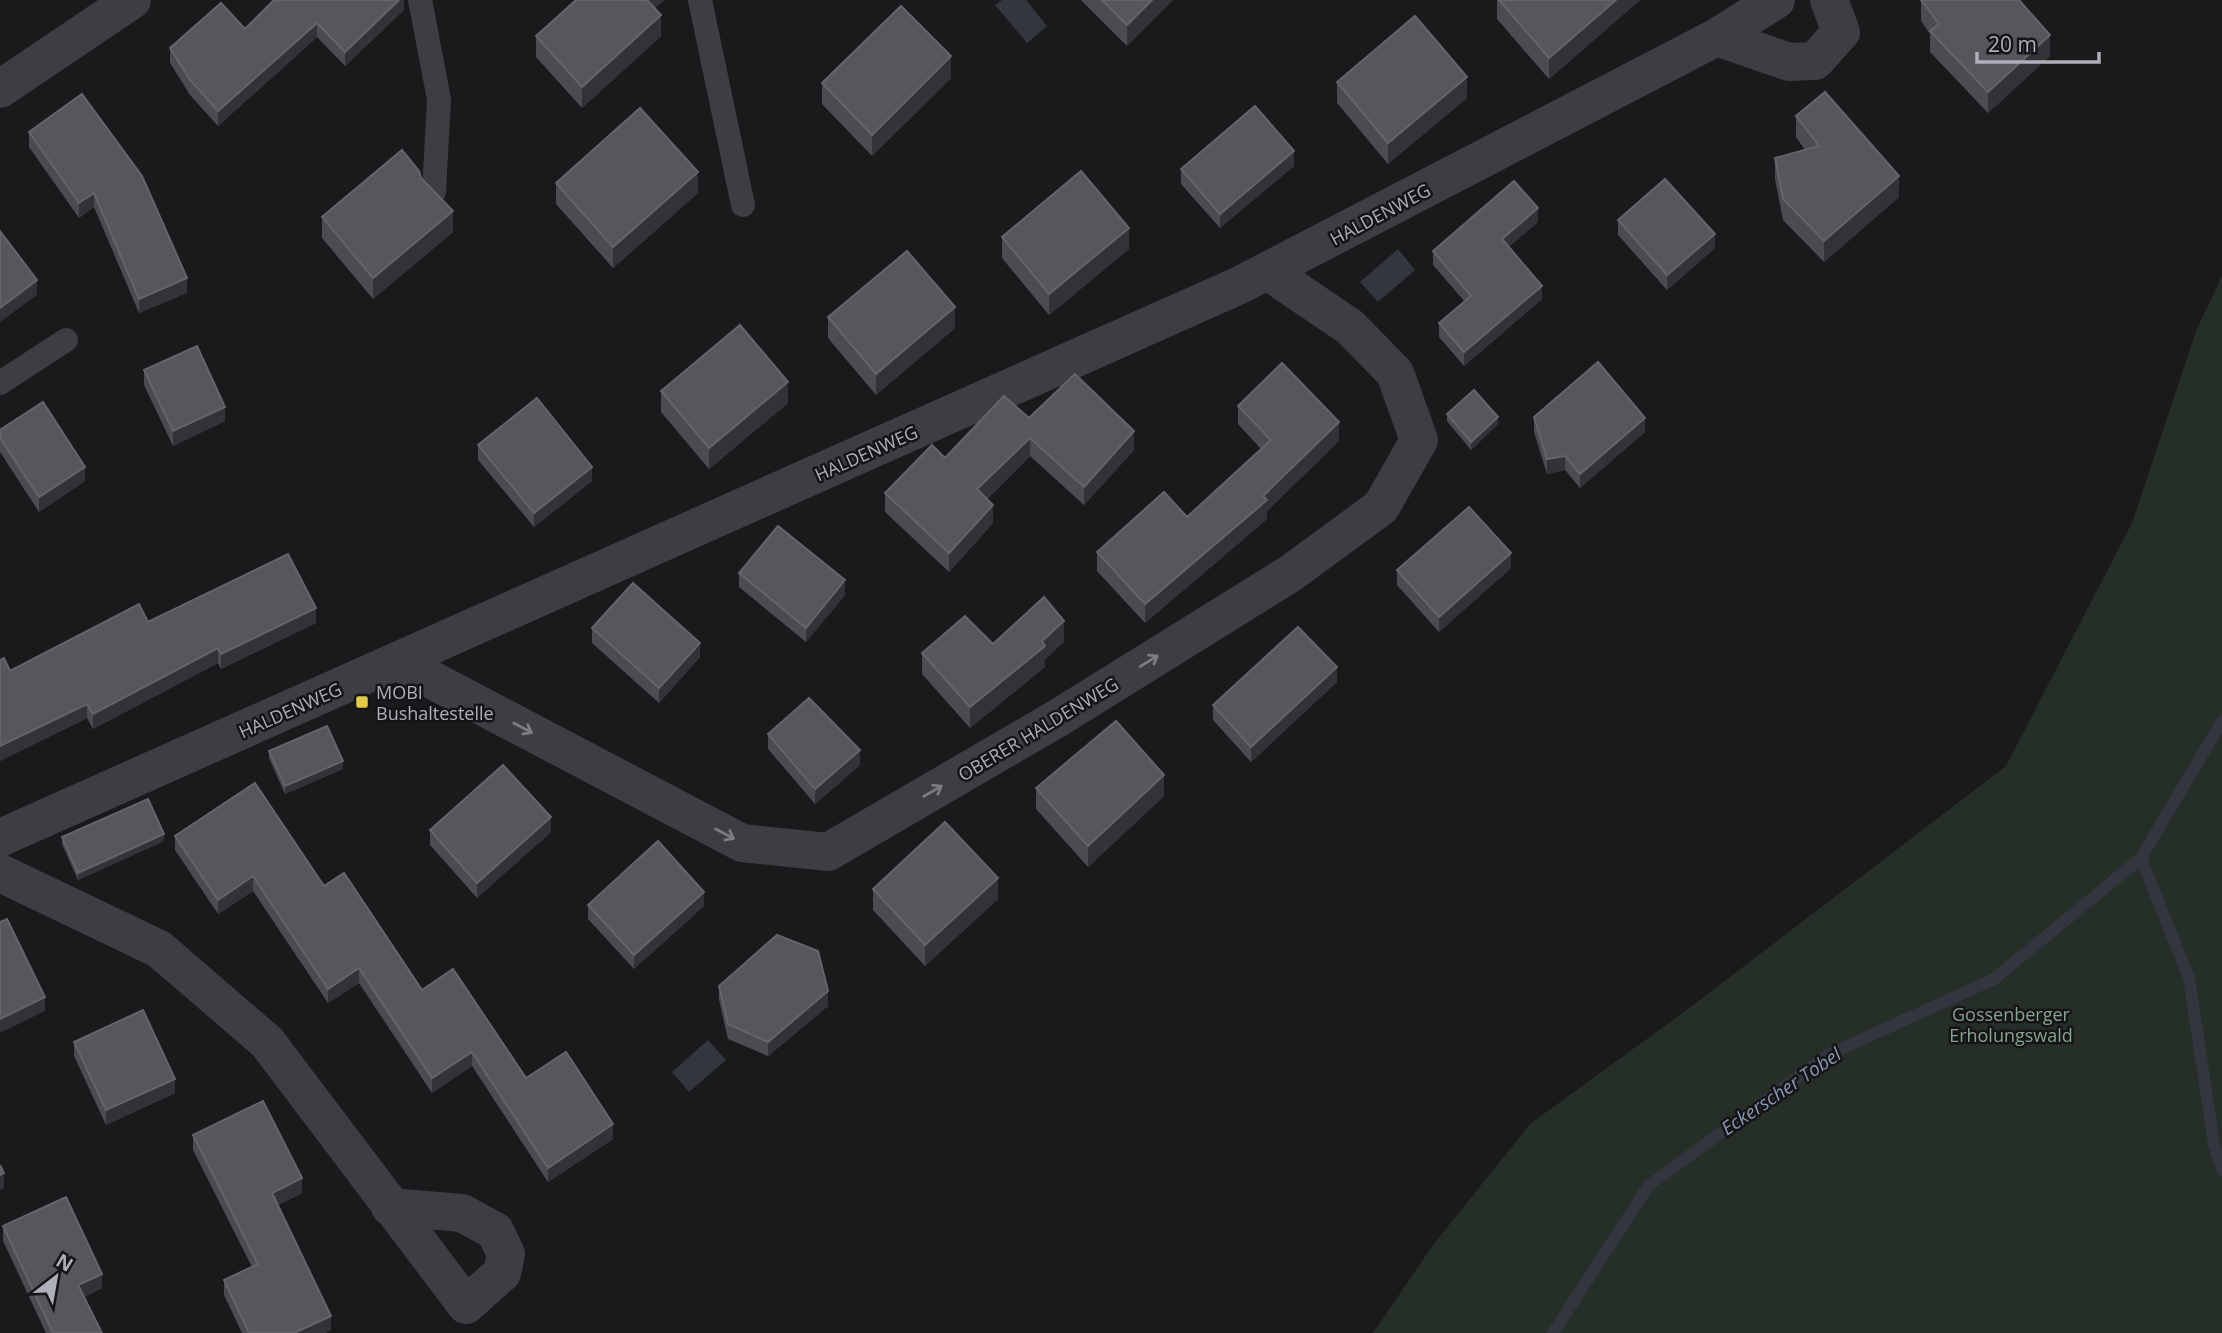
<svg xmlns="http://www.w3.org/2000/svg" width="2222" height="1333" viewBox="0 0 2222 1333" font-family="'Open Sans',sans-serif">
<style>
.green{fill:#262e28}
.water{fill:#31363f}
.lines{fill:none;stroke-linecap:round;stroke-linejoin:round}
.stream{stroke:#31363f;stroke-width:12}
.service{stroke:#3d3d42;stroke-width:24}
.minor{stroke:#3d3d42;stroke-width:38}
.wall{fill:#4b4b51}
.shaded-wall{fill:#333337}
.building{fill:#56565c;stroke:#64646b;stroke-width:2}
.oneway{stroke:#7b7c84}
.poi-dot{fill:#e3ca4a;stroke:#151517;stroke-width:2.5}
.labels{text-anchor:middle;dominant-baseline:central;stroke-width:5;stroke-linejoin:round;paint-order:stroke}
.street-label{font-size:18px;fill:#adafba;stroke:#151517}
.poi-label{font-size:18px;fill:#adafba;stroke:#151517;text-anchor:start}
.park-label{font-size:18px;fill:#86a38d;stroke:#151517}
.water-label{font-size:19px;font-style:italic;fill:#8897b2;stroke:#151517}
</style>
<rect width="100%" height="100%" fill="#1a1a1c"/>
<!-- green -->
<path class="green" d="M2222,276V1333H1373L1433,1245L1530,1124L1688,1009L2006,766L2132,523L2196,331Z"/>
<!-- water -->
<path class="water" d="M1002,0H1026L1047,26L1027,43L995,5Z
M1398,249L1415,270L1378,302L1360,282Z
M708,1040L726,1060L689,1092L672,1072Z"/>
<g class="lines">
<!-- stream -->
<path class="stream" d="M2141,858L2189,978L2214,1144L2222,1170
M1553,1333L1649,1185L1828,1055L1994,979L2141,858L2222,721"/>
<!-- service -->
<path class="service" d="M420,0L439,99L434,192
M700,0L743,205
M0,383L66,340"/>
<!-- minor -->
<path class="minor" d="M1717,37L1789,62L1815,61L1841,32L1829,0
M0,89L132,0
M398,662L742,843L828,852L1058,718L1291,573L1381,507L1419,440L1395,373L1350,327L1269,272
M0,838L1240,285L1717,37L1776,0
M0,873L159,949L267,1042L466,1305L502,1273L506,1254L495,1231L462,1213L390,1207"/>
</g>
<!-- wall -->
<path class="wall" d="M404,0V10L345,66L317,37L218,126L190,95L170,63V48L245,29Z
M576,0H664L655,8L661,36L582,108L536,57V36Z
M1081,0H1173L1127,46Z
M1497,0H1640L1549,79L1497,19Z
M1921,0L2050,56L1988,113L1930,52V34L1921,21Z
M951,78L872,156L822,104V83Z
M1337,82L1467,98L1388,164L1337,103Z
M82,94L187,293L139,313L94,207L79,218L29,147V132Z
M1796,116L1899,197L1824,262L1783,220L1775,179V158L1805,150L1796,137Z
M1294,166L1220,228L1181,184V169Z
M421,178L453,232L373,299L322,238V217Z
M556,183L698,193L613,268L556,204Z
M1618,220L1715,248L1667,290L1618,235Z
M1538,222L1508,247L1542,299L1464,366L1439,337V323L1465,302L1433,265V251Z
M1002,237L1129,249L1049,315L1002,258Z
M828,317L955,328L876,395L828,338Z
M144,370L225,421L173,446L144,385Z
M661,391L788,403L709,469L661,412Z
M1238,406L1339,441L1267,511V519L1145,623L1097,571V552L1187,517L1261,449L1238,424Z
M1447,414L1498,424L1471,450L1447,421Z
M1534,417L1645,432L1580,488L1565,470L1547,474L1534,432Z
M1029,418L1134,450L1084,505L1030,456L987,499L993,523L949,572L885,512V493L945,458Z
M0,430L85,481L39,512L0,452Z
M478,445L592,481L534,527L478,460Z
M1511,568L1439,632L1397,585V570Z
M739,573L845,595L806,642L739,587Z
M148,622L316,623L221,669L218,663L93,729L87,718L0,761V660L10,671Z
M592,628L700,657L659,703L592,643Z
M1064,642L1045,659V667L970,728L922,674V653L993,644Z
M1337,682L1251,762L1213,720V705Z
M768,734L860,765L815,804L768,749Z
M269,751L343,769L285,794L269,758Z
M1036,788L1164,796L1088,867L1036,809Z
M430,830L551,832L477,898L430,845Z
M175,836L324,886L422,990L526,1078L613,1139L548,1182L472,1066L432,1093L359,983L328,1003L253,891L218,914L175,850Z
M62,837L164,841L78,880L62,844Z
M873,889L998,899L925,966L873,910Z
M588,905L704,906L634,969L588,919Z
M719,986L828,1006L768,1056L728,1039L719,1000Z
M74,1042L175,1093L106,1125L74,1056Z
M193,1135L302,1193L278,1205L331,1330L325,1333H242L224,1295V1280L252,1267L193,1150Z
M3,1226L102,1288L84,1297L102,1333H46L3,1241Z"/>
<!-- shaded-wall -->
<path class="shaded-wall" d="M399,0H404V10L345,66V52Z
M644,0H664L644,18Z
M1152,0H1173L1127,46V25Z
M1616,0H1640L1549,79V58Z
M661,15V36L582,108V87Z
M317,23V37L218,126V111Z
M2050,35V56L1988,113V92Z
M951,56V78L872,156V135Z
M1467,77V98L1388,164V143Z
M1294,151V166L1220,228V214Z
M698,172V193L613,268V247Z
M1899,176V197L1824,262V241Z
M94,193V207L79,218V203Z
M1538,208V222L1502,253V239Z
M453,211V232L373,299V278Z
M1129,228V249L1049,315V294Z
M1715,234V248L1667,290V275Z
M187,278V293L139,313V299Z
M37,280V295L0,322V308Z
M1542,286V299L1464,366V352Z
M955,307V328L876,395V374Z
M788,382V403L709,469V448Z
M225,407V421L173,446V431Z
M1498,417V424L1471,450V442Z
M1645,418V432L1580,488V474Z
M1339,422V441L1267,511V519L1145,623V604L1263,496Z
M1134,431V450L1084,505V487Z
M1030,438V456L977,508V489Z
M1565,456V470L1547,474V459Z
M85,467V481L39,512V497Z
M592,467V481L534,527V513Z
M993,505V523L949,572V553Z
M1511,553V568L1439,632V617Z
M845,580V595L806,642V628Z
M316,608V623L221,669V654Z
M1064,621V642L1045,659V667L970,728V707Z
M700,643V657L659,703V688Z
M218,648V663L93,729V714Z
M1337,667V682L1251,762V747Z
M87,704V718L0,761V746Z
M860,750V765L815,804V789Z
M343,761V769L285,794V786Z
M1164,775V796L1088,867V846Z
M551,817V832L477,898V883Z
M164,834V841L78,880V873Z
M253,876V891L218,914V900Z
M998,878V899L925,966V945Z
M704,892V906L634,969V955Z
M359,968V983L328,1003V989Z
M828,991V1006L768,1056V1042Z
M45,997V1011L0,1033V1019Z
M472,1052V1066L432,1093V1078Z
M175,1079V1093L106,1125V1110Z
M613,1124V1139L548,1182V1168Z
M4,1173V1188L0,1190V1175Z
M302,1178V1193L272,1208V1193Z
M102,1274V1288L78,1299V1285Z
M331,1316V1330L325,1333H294Z"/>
<!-- building -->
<path class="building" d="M274,0H399L345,52L317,23L218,111L190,80L170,48L221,3L245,29Z
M576,0H647L661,15L582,87L536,36Z
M1102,0H1152L1127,25Z
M1499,0H1616L1549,58Z
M1921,0H2019L2050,35L1988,92L1930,31L1939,24Z
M901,6L951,56L872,135L822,83Z
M1415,16L1467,77L1388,143L1337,82Z
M1825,92L1899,176L1824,241L1783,199L1775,158L1819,146L1796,116Z
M82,94L142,176L187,278L139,299L94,193L79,203L29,132Z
M1255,106L1294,151L1220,214L1181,169Z
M640,108L698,172L613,247L556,183Z
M402,150L419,171L421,178L453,211L373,278L322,217Z
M1081,171L1129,228L1049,294L1002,237Z
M1665,179L1715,234L1667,275L1618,220Z
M1514,181L1538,208L1502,239L1542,286L1464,352L1439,323L1471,296L1433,251Z
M0,231L37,280L0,308Z
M907,251L955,307L876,374L828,317Z
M740,325L788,382L709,448L661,391Z
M197,346L225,407L173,431L144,370Z
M1598,362L1645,418L1580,474L1565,456L1547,459L1534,417Z
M1282,363L1339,422L1263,496L1267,500L1145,604L1097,552L1164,492L1187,517L1271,440L1238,406Z
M1075,374L1134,431L1084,487L1030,438L977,489L993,505L949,553L885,493L932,445L945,458L1004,396L1029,418Z
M1474,390L1498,417L1471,442L1447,414Z
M537,398L592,467L534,513L478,445Z
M43,402L85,467L39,497L0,438V430Z
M1469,507L1511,553L1439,617L1397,570Z
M778,526L845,580L806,628L739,573Z
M288,554L316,608L221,654L218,648L93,714L87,704L0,746V660L4,658L10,671L139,604L148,622Z
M633,583L700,643L659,688L592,628Z
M1044,597L1064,621L1042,641L1045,646L970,707L922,653L965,616L993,644Z
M1298,627L1337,667L1251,747L1213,705Z
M809,698L860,750L815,789L768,734Z
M1116,721L1164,775L1088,846L1036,788Z
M327,726L343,761L285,786L269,751Z
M503,765L551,817L477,883L430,830Z
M255,783L324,886L344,873L422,990L453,969L526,1078L566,1052L613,1124L548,1168L472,1052L432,1078L359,968L328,989L253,876L218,900L175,836Z
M148,799L164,834L78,873L62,837Z
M945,822L998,878L925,945L873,889Z
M658,841L704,892L634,955L588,905Z
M7,919L45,997L0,1019V922Z
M777,935L818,951L828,991L768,1042L728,1024L719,986Z
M143,1010L175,1079L106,1110L74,1042Z
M263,1101L302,1178L272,1193L331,1316L294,1333H249L224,1280L258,1264L193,1135Z
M0,1165L4,1173L0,1175Z
M66,1197L102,1274L78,1285L102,1333H53L3,1226Z"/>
<!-- one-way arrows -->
<defs><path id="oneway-shaft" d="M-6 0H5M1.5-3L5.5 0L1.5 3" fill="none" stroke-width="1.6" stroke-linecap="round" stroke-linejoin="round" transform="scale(1.75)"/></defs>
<g class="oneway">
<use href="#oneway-shaft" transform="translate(1149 661) rotate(-32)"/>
<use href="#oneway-shaft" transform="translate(523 728) rotate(28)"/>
<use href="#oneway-shaft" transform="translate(933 791) rotate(-30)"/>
<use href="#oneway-shaft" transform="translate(725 834) rotate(28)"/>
</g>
<!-- markers -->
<rect class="poi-dot" x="355" y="695" width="14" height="14" rx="3.5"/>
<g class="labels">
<!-- street labels -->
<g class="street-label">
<text transform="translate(1380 214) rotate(-28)">HALDENWEG</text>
<text transform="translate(866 453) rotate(-24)">HALDENWEG</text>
<text transform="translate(290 710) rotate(-24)">HALDENWEG</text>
<text transform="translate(1038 729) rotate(-31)">OBERER HALDENWEG</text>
</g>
<!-- poi labels -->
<g class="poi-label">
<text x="376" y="692">MOBI<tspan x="376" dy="21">Bushaltestelle</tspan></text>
</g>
<!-- park labels -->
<g class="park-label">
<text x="2011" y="1014">Gossenberger<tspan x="2011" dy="21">Erholungswald</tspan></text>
</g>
<!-- water labels -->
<g class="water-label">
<text transform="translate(1781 1091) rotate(-34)">Eckerscher Tobel</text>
</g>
</g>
<!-- north arrow -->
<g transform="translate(56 1277) rotate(31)" stroke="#151517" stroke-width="5" paint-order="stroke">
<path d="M0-5L12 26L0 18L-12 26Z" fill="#adafba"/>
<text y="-10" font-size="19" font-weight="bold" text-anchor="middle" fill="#adafba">N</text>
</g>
<!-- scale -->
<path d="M1977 52v10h122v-10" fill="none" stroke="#adafba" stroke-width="3.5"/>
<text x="1988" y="52" font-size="21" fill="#adafba" stroke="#151517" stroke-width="5" paint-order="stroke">20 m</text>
</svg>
